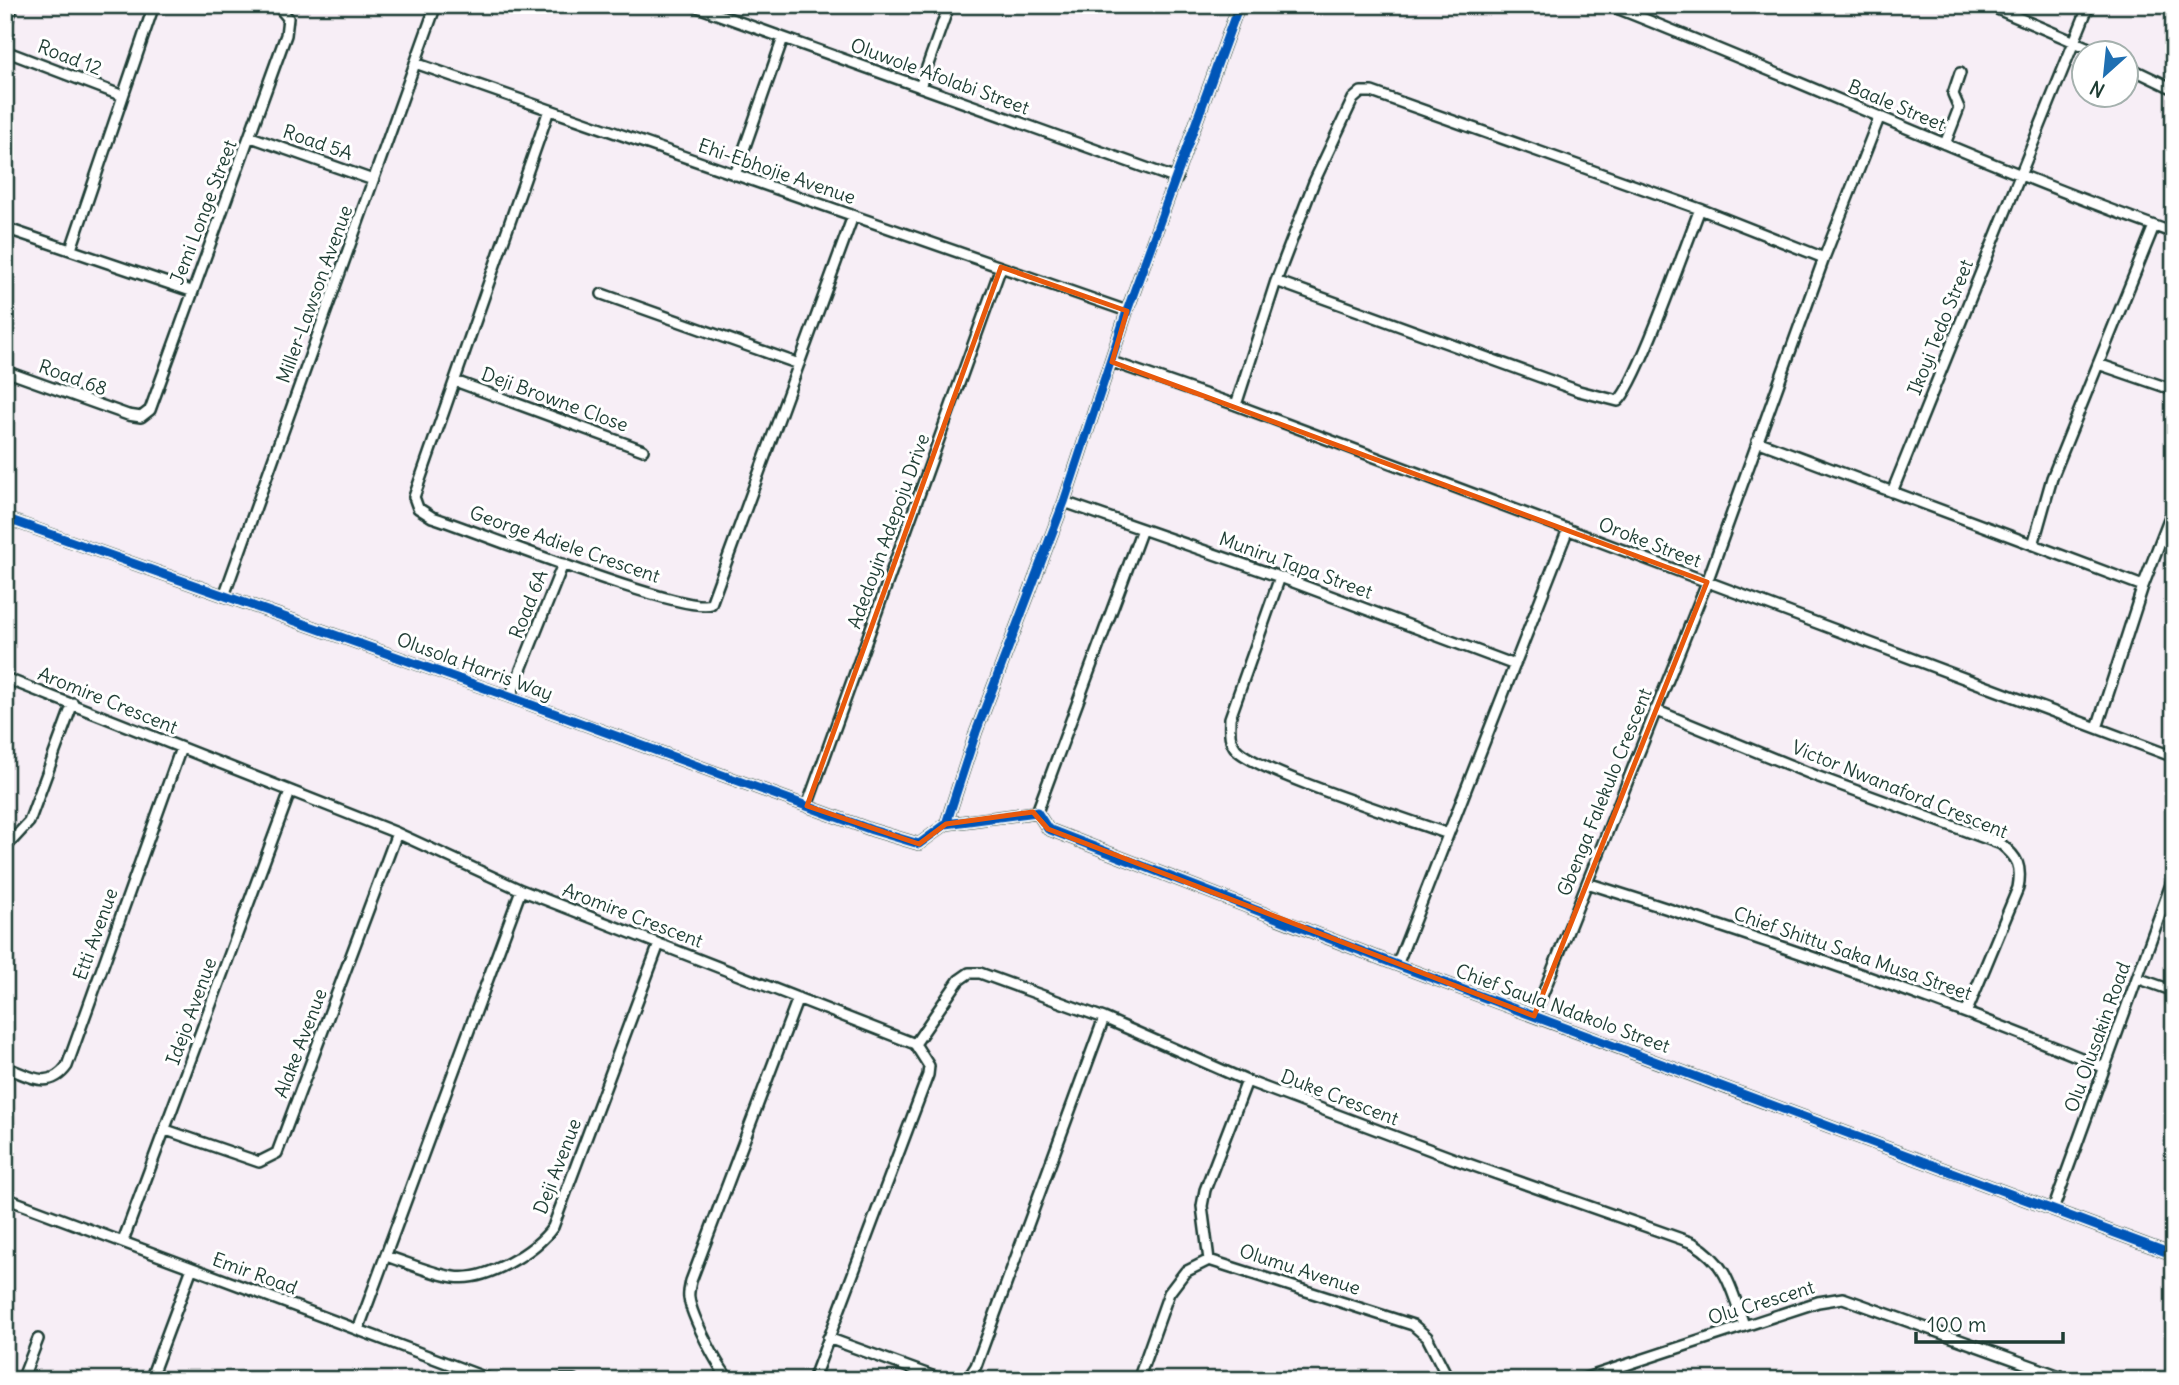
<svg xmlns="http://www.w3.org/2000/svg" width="2179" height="1385" viewBox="0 0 2179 1385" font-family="Delius,sans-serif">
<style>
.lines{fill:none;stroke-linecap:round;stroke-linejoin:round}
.street-casing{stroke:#1f3d34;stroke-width:14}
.street{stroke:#fff;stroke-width:9}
.cycleway-casing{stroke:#fff;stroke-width:13}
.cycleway{stroke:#0057b8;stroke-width:9}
.marked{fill:none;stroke:#e8590c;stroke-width:5;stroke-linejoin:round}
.labels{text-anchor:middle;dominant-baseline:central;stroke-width:6;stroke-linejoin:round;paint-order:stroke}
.street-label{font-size:19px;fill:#1f3d34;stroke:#fff}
</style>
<rect width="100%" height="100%" fill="#f7eef6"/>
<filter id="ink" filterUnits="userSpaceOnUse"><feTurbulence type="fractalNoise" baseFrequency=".0143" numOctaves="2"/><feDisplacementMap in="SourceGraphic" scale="14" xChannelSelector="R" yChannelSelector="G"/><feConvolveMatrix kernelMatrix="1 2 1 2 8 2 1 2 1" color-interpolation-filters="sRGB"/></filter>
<g filter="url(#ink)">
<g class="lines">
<defs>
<path id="street" d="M692,5L1177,179
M1609,5C1798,79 1982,165 2174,233
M1988,5L2098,52
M5,27L13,5
M5,51L123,96
M415,63L1127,311
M2126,66L2174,89
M920,87L949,5
M549,110L414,497L418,508L432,517C474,530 684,615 711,604L853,216
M251,137L373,180
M1945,144L1959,108L1953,94L1960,73
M735,175L783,38
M5,228L191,291
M71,249L154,5
M1276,281L1314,182L1353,99L1361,92H1372L1700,209L1824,258
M602,294L799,364
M1112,362L1236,405L2174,757
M2098,364L2174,390
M5,371L128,415L141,417L150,410L286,35L288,18L277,5
M455,381L643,450
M1236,405L1276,281L1579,391L1618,401C1637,385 1687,241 1700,209
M1757,441L2143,586L2097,728
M1892,492L2089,5
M1064,502L1280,577L1515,665
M5,518L510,697L872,830L919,844L946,824L976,732L1064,502L1127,311L1239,5
M2033,545L2052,478L2154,226
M1280,577L1230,718C1230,729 1228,740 1236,749C1257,772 1410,820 1448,834
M2143,586L2174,506
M224,596L436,5
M5,678L397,833L521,890L915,1044L929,1066L928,1075L813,1380
M510,697L563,564
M1655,710L1816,776L2001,844C2018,858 2022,866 2018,888L1967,1011
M807,806L1001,267
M1037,812L1142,529
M946,824L1037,812L1048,829L1397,965L2174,1255
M5,848L29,822L73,703
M1587,883C1762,938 1934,997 2103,1067
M1397,965L1568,529
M2137,978L2174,991
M1534,1016L1707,582L1824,258L1879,118
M915,1044L959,980L969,973H980L1104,1018L1247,1081L1460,1161L1693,1243C1728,1264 1731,1289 1744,1325
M5,1067C29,1076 49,1091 67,1066L181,748
M166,1130L259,1162L277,1153L397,833
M5,1198L492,1380
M2053,1210L2174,876
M123,1241L290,792
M386,1256C408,1263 432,1274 454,1277C486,1282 536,1251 553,1227L659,944
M1209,1260L1202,1206L1205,1190L1247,1081
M358,1330L521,890
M828,1338L943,1380
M22,1380L38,1339
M150,1380L192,1268
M559,1380H574
M730,1380C718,1368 691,1315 689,1298C688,1293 690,1286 691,1281L798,998
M967,1380L976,1366L1104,1018
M1138,1380L1169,1293L1185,1272L1209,1260L1413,1325L1427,1337L1449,1380
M1580,1380L1818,1302L1843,1298L2071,1380"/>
</defs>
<!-- street casing -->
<use href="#street" class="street-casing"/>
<!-- street -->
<use href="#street" class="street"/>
<defs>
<path id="cycleway" d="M5,518L510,697L872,830L919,844L946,824L976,732L1064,502L1127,311L1239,5
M946,824L1037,812L1048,829L1397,965L2174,1255"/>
</defs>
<!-- cycleway casing -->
<use href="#cycleway" class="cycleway-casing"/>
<!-- cycleway -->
<use href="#cycleway" class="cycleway"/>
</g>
</g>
<!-- marked area -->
<path class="marked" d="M1001,267L1127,311L1112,362L1707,582L1534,1016L1048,829L1033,812L946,824L919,844L807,806Z"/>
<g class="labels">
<!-- street labels -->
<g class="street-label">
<text transform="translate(70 57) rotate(21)">Road 12</text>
<text transform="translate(940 76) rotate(20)">Oluwole Afolabi Street</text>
<text transform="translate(1897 105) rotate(23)">Baale Street</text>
<text transform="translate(318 142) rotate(19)">Road 5A</text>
<text transform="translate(777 171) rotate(19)">Ehi-Ebhojie Avenue</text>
<text transform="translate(203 212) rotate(-69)">Jemi Longe Street</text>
<text transform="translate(314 294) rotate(-70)">Miller-Lawson Avenue</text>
<text transform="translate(1940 327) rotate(-68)">Ikoyi Tedo Street</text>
<text transform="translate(73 377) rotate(20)">Road 68</text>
<text transform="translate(555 399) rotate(20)">Deji Browne Close</text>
<text transform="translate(888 531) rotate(-70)">Adedoyin Adepoju Drive</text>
<text transform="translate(1650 542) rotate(21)">Oroke Street</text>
<text transform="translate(565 544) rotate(19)">George Adiele Crescent</text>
<text transform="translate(1296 565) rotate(20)">Muniru Tapa Street</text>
<text transform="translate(528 604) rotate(-68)">Road 6A</text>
<text transform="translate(475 666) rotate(20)">Olusola Harris Way</text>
<text transform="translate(108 700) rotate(22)">Aromire Crescent</text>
<text transform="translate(1900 789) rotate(22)">Victor Nwanaford Crescent</text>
<text transform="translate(1604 792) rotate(-68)">Gbenga Falekulo Crescent</text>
<text transform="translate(633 915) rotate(21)">Aromire Crescent</text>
<text transform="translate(95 934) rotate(-70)">Etti Avenue</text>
<text transform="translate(1853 953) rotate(19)">Chief Shittu Saka Musa Street</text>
<text transform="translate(1563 1008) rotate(20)">Chief Saula Ndakolo Street</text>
<text transform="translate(191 1011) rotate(-70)">Idejo Avenue</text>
<text transform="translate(2097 1037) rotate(-70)">Olu Olusakin Road</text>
<text transform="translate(300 1043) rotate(-69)">Alake Avenue</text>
<text transform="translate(1340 1097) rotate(21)">Duke Crescent</text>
<text transform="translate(557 1166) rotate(-69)">Deji Avenue</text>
<text transform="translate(1300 1269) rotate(18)">Olumu Avenue</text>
<text transform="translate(255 1273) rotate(20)">Emir Road</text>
<text transform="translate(1761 1302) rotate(-17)">Olu Crescent</text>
</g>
</g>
<!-- margin -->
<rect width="2179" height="1385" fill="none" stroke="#fff" stroke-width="28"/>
<rect x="14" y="14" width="2151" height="1357" fill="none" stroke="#1f3d34" stroke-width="2.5" filter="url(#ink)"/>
<!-- north arrow -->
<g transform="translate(2105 74) rotate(207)"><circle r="33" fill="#ffffff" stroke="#a5b1ae" stroke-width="2"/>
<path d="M0-5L12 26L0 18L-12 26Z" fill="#1f6fb2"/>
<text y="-10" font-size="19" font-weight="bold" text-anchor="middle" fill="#1f3d34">N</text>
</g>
<!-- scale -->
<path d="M1916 1332v10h147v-10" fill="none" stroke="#1f3d34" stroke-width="3.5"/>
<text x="1927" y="1332" font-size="21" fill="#1f3d34" stroke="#ffffff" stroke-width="5" paint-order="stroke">100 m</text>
</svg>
